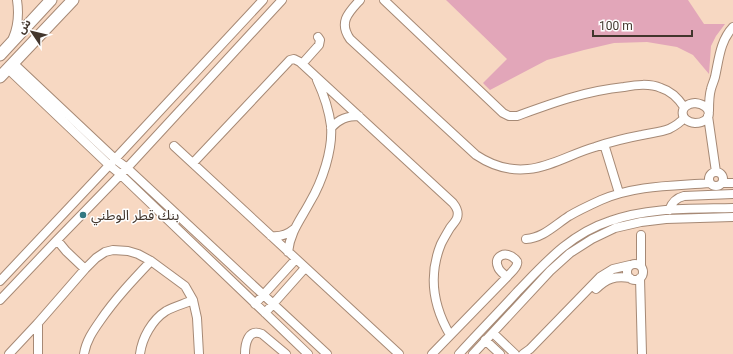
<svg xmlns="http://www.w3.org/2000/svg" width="733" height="354" viewBox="0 0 733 354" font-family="Roboto,'Noto Sans Arabic',sans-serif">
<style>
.green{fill:#e2a6b9}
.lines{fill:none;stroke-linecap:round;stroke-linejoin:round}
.street-casing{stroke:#a68975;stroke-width:10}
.secondary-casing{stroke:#a68975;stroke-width:13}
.street{stroke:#fff;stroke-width:8}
.secondary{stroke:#fff;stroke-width:11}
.poi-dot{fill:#327983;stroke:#fff;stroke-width:1.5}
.labels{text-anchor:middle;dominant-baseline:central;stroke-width:3;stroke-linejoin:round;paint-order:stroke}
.poi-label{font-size:14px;fill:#42362d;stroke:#fff;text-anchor:start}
</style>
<rect width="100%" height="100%" fill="#f7d8c2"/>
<!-- green -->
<path class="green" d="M446,0H688L704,24H725L716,36L711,46L709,74L693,55L677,47L647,42L614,43L584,50L547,60L490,90L483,83L507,59Z"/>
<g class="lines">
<defs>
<path id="street" d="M360,0C349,12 338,22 350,39L476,155C491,165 509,171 528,169C551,167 573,153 595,147C610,142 626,138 642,135C651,133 661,132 669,129C675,126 680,123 684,118
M384,0L503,113L509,116H517C553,103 585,91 624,87C636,85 649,83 661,88C671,91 678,98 684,107
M13,38C18,26 19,13 17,0
M13,63L115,159L127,168L327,354
M302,64L319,45L320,40L318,37
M8,69L109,165L120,174L308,354
M695,103C714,105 713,123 695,123C679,122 678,104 695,103Z
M709,111C709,103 709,96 711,89C712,85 714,81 715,77C719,59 720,41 733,27
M708,116L716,172
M331,128C339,119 347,116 359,116
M604,144L619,193
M174,146L399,354
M193,163L290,60L294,59L300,62L453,203C457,208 459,212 457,218C456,221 452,225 450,228C447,233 444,238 441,244C428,276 433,306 450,335
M709 179a7 7 0 1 1 14 0a7 7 0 1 1-14 0Z
M723,183H733
M669,210C672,202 676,198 684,196L733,194
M271,236C280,237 287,235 294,229
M526,239C543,238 555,225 569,216C579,210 590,205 601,200C636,185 673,186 710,183
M57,240L66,251L85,269
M288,252C290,232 301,219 310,202C322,182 333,150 331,126C329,110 324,95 317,80
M627 272a8 8 0 1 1 16 0a8 8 0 1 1-16 0Z
M641,266V235
M640,278L642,354
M0,281L115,159L263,0
M596,289C607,278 615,276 630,278
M0,300L57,240L127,168L282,0
M255,304L296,259
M265,313L305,268
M493,333L515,354
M485,340L500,354
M9,354L38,323L85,269L96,258L105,252L113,250L128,251L138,254L151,261L185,286L193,300
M38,354V323
M84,354C86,341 93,331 100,321C115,299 133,280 151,261
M140,354C142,338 152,320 166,311C175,306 184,304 193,300L197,318L199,354
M245,354C245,344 248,328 262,334L286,354
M432,354L507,277C510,273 516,269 517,264C518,261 517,261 515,259C506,250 493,256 498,267C499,271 504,274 507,277
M459,354C478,333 498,313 517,292C545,263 570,234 610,221C649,207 692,209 733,208
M473,354L550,271L570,253L592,239L615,228L641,222L666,219L733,217
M523,354L530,349L600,277L613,269L630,265"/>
<path id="secondary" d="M0,55L51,0
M0,77L73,0"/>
</defs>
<!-- street casing -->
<use href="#street" class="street-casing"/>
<!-- secondary casing -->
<use href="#secondary" class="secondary-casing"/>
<!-- street -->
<use href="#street" class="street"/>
<!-- secondary -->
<use href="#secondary" class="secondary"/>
</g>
<!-- markers -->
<circle class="poi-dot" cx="83" cy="215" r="4"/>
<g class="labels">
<!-- poi labels -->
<g class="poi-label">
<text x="91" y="215">بنك قطر الوطني</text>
</g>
</g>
<!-- north arrow -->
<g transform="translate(32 32) rotate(305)" stroke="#ffffff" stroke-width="3" paint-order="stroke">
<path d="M0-3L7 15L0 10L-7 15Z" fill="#42362d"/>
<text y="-6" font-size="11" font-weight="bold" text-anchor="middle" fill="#42362d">ش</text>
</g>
<!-- scale -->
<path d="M593 30v6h99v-6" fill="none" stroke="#42362d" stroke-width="2"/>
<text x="599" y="30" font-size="12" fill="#42362d" stroke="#ffffff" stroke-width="3" paint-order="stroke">100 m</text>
</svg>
